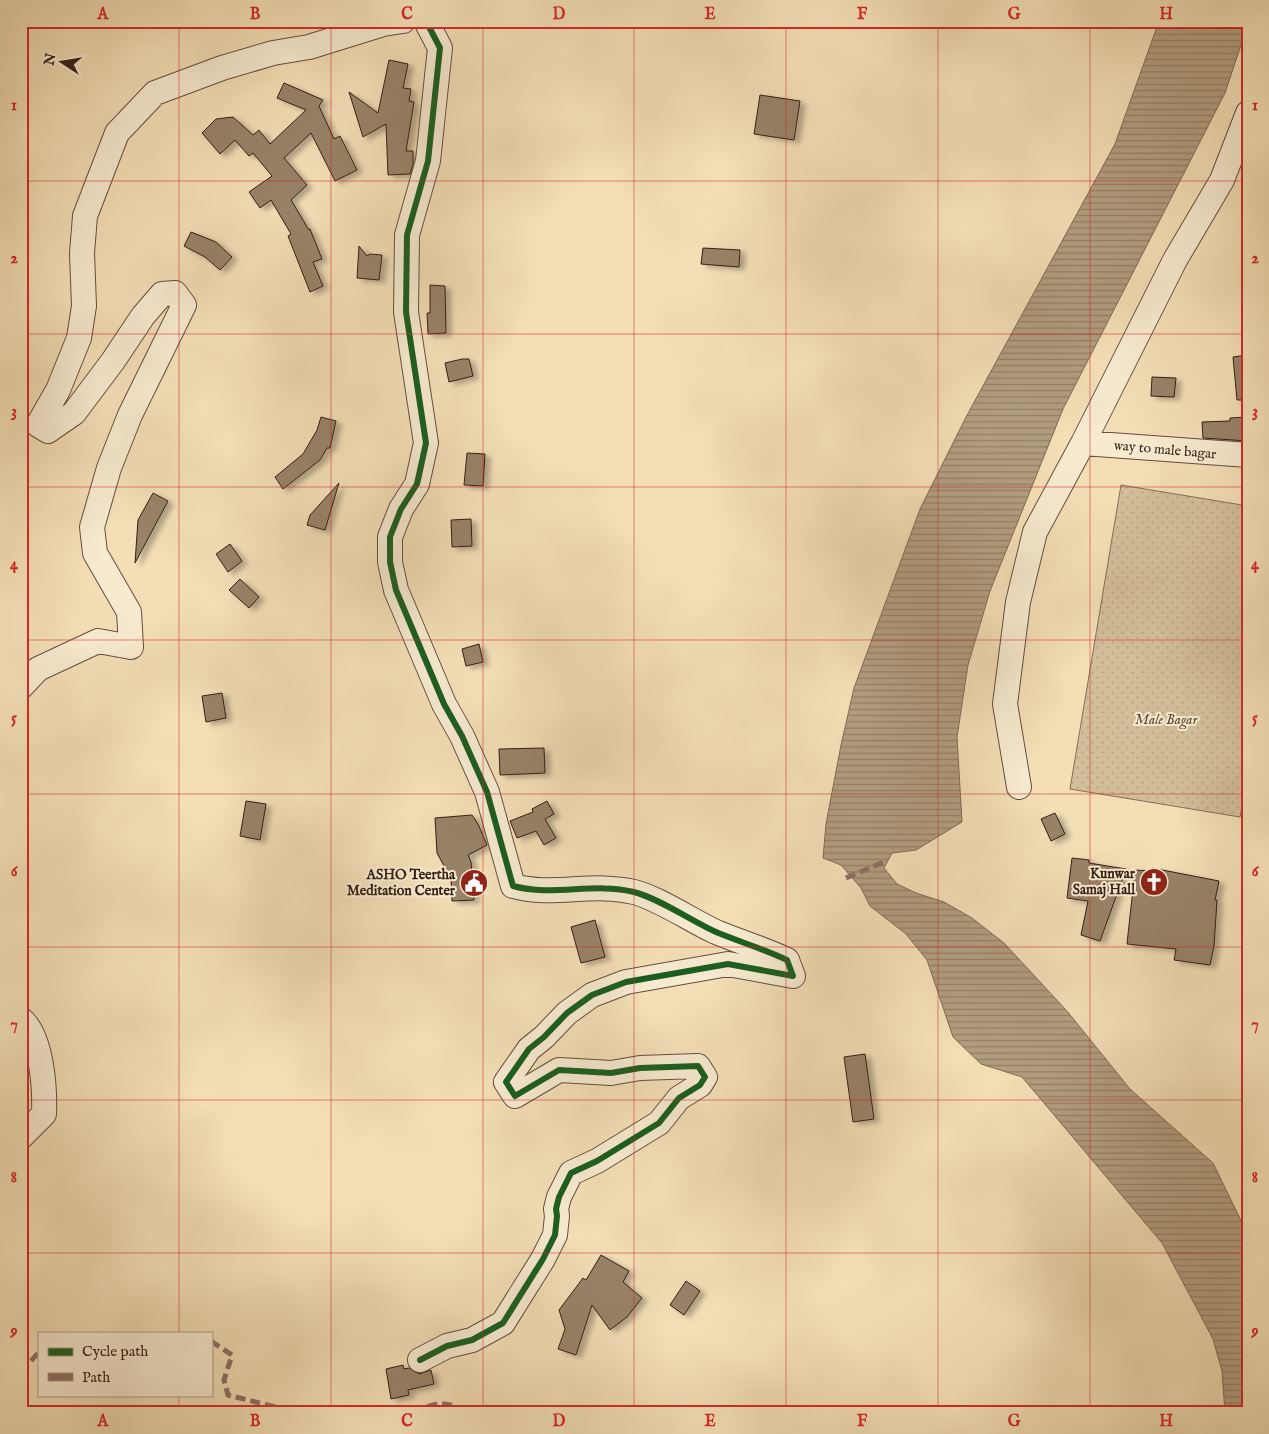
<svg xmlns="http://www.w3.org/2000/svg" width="1269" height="1434" viewBox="0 0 1269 1434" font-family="'IM FELL English',serif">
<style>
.park{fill:url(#park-dots);stroke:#846e57}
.water{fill:url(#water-rules);stroke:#806b54}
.building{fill:#988268;stroke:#351f14;filter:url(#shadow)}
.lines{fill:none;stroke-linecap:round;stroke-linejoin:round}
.minor-casing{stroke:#644f3c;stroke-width:26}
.minor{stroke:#f7ead0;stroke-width:24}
.quiet{stroke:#8d6e63;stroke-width:5;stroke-dasharray:10 5;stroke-linecap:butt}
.cycleway-casing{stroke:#f7ead0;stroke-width:9}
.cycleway{stroke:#1b5e20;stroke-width:6}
.grid{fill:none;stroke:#d62828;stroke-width:1;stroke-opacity:0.55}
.labels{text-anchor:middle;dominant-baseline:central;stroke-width:4;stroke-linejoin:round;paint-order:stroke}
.street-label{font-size:14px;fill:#351f14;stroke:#f7ead0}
.park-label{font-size:14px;font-style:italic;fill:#5c4736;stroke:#f7ead0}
.poi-label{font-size:14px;font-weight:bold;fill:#351f14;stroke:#f7ead0;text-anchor:end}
.neatline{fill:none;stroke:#d62828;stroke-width:2}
.grid-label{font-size:16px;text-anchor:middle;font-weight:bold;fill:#d62828}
</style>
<defs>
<pattern id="park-dots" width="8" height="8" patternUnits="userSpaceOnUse" patternTransform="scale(1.25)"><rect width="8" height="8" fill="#d3be9a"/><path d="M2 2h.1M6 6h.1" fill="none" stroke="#b6a384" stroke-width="1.8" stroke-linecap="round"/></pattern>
<pattern id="water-rules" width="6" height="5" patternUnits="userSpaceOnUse" patternTransform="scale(1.25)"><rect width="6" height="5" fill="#b29d7f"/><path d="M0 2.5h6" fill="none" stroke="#927f67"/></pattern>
<filter id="shadow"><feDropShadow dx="5.5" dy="3" stdDeviation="2.5" flood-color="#0004"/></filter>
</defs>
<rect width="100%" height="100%" fill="#f3deb6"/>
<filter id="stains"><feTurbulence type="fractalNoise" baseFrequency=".004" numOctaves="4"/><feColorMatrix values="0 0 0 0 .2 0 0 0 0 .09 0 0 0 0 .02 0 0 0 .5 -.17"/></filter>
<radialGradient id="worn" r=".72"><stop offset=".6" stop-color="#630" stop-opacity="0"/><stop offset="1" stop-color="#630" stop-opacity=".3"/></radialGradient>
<!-- park -->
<path class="park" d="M1121,485L1248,506V774L1240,817L1070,789Z"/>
<!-- water -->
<path class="water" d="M1159,21H1248V24L1225,93L1063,409L990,591L968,665L957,737L962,822L916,850L892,853L884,868L897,884L916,893L944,902L972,918L1004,943L1067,1011L1130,1089L1213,1163L1248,1235V1413H1225L1222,1371L1213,1339L1162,1243L1022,1077L981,1064L953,1037L927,960L906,934L870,906L861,888L841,865L823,858L826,824L841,745L854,688L920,509L966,417L1115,144Z"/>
<!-- building -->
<path class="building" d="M389,60L408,64L403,88L411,89L409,101L414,102L406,151H413V164L410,174L388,175L386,124L363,137L349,92L378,113Z
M284,83L323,100L319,106L334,139L340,136L357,170L335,181L311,133L284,158L307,185L291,200L309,230L310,229L322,259L313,262L323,286L310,292L288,236L291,234L271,200L260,208L249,192L272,176L253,153L249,156L235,140L220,154L202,133L216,119L233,117L253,135L259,130L270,144L306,110L277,98Z
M760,95L800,101L794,140L754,134Z
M191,232L216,242L232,257L220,270L205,257L184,246Z
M359,246L367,256L370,254L382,255L379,280L357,278Z
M703,248L740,250L739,267L701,264Z
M430,285L445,286L446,333L428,334L427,313H430Z
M1248,355V400H1237L1233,357Z
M462,359H469L473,376L449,382L445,363Z
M1152,377L1176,378L1174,397L1151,396Z
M321,417L336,421L330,448H327L320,460L283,489L275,477L303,454L317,430Z
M1248,417V441L1203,438L1202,422L1230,421V418Z
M467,453L485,454L483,486L464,485Z
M339,483L325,530L307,525L310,515Z
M153,493L168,501L135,563L138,520Z
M471,519L472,546L452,547L451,520Z
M230,544L242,561L228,572L216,554Z
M240,579L259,597L249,608L229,590Z
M479,644L483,662L466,666L462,649Z
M222,693L226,718L206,722L202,696Z
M544,748L545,773L500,775L499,749Z
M246,801L266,804L260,840L240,836Z
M547,801L554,814L545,819L556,838L544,845L536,831L517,838L510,821L533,812L532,809Z
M1055,813L1065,834L1051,841L1041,819Z
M472,815L478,824L487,845L468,855L471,862L474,900L452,901L451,879L437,853L435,818Z
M1072,858L1089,860V863L1126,869L1100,941L1081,935L1088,901L1067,898Z
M1152,868L1219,881L1215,900H1217L1214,946L1210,965L1174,960L1176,949L1127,944L1135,870L1152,871Z
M595,920L605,957L581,963L571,927Z
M865,1054L874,1119L853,1122L844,1057Z
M601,1255L629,1271L623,1282L642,1298L627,1317L610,1330L592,1305L576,1355L558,1349L565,1329L559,1310L583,1278L586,1280Z
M686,1281L700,1291L684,1315L670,1305Z
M403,1365L404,1369L409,1368L419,1374L431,1370L434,1384L408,1390L409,1395L391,1399L386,1369Z"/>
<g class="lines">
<defs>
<path id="minor" d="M1083,443L1248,455
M21,687L38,669L98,641L131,647L129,612L95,553L92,527L109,468L130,415L184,305L175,293L162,294L143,316L113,361L74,413L48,431L38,425L58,390L79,338L84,306L82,253L85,216L117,133L155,93L222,68L273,53L309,47L383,24L403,21
M1019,787L1005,704L1018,602L1035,532L1083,443L1175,260L1222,180L1248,113
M21,1019C42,1037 45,1088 44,1114L21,1137
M420,1360L447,1346L472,1340L503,1323L543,1259L555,1235L557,1216L556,1209L559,1197L571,1173L597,1161L659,1123L679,1098L700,1085L705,1077L698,1066L640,1068L611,1073L559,1070L515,1096L506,1082L529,1049L544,1037L567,1013L592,995L626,982L728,964L793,976L787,960C764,949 740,942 716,932C692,921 658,898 634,892C593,882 553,897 513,886L487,792L462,736L444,704L396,590L390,562V537L401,509L417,484L426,443L406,312L407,235L428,161L440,48L426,21"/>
</defs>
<!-- minor casing -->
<use href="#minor" class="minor-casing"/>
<!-- minor -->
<use href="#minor" class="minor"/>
<!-- quiet -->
<path class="quiet" d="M846,878L886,861
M211,1341L232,1355L224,1380L228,1395L299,1413
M21,1372L39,1352
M414,1413C439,1400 445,1401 469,1413"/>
<defs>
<path id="cycleway" d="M420,1360L447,1346L472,1340L503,1323L543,1259L555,1235L557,1216L556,1209L559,1197L571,1173L597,1161L659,1123L679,1098L700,1085L705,1077L698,1066L640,1068L611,1073L559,1070L515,1096L506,1082L529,1049L544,1037L567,1013L592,995L626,982L728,964L793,976L787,960C764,949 740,942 716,932C692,921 658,898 634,892C593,882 553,897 513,886L487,792L462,736L444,704L396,590L390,562V537L401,509L417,484L426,443L406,312L407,235L428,161L440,48L426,21"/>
</defs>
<!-- cycleway casing -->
<use href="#cycleway" class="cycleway-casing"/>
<!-- cycleway -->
<use href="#cycleway" class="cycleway"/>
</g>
<!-- grid -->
<path class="grid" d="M179,21V1333M331,21V1413M483,21V1413M634,21V1413M786,21V1413M938,21V1413M1090,21V1413M21,181H1248M21,334H1248M21,487H1248M21,640H1248M21,794H1248M21,947H1248M21,1100H1248M21,1253H1248M179,1395V1413"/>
<!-- icons -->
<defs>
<symbol id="church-disc" viewBox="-11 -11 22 22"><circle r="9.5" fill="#8f2418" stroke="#f7ead0"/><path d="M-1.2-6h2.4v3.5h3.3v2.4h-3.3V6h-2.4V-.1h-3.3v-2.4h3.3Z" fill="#fff"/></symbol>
<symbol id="civic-disc" viewBox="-11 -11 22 22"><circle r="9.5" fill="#8f2418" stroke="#f7ead0"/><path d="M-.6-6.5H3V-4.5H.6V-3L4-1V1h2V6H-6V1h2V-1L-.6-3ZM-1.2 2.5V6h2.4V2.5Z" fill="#fff"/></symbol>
</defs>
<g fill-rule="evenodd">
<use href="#church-disc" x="1138" y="866" width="32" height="32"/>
<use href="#civic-disc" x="458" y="867" width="32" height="32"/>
</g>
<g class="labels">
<!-- street labels -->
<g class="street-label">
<text transform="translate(1165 450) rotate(5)">way to male bagar</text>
</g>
<!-- park labels -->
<g class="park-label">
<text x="1166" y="720">Male Bagar</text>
</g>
<!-- poi labels -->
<g class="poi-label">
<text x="1135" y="874">Kunwar<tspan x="1135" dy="16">Samaj Hall</tspan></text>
<text x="455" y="875">ASHO Teertha<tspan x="455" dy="16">Meditation Center</tspan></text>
</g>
</g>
<!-- margin -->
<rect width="1269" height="1434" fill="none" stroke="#f3deb6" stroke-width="55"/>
<!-- legend -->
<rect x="38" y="1332" width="175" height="65" fill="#f7ead0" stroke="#a99985"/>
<rect x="48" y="1348" width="25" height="8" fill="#1b5e20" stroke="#a99985"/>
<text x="82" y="1356" font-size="15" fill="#351f14">Cycle path</text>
<rect x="48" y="1373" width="25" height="8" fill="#8d6e63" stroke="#a99985"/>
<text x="82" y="1382" font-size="15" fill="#351f14">Path</text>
<!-- north arrow -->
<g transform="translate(62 62) rotate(282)" stroke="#f7ead0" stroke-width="4" paint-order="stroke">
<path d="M0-4L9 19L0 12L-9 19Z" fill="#351f14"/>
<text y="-8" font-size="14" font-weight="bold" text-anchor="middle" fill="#351f14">N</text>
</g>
<rect x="28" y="28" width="1214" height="1378" class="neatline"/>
<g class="grid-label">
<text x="103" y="19">A</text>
<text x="255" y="19">B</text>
<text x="407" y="19">C</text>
<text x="559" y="19">D</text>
<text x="710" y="19">E</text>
<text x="862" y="19">F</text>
<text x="1014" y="19">G</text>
<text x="1166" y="19">H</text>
<text x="14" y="110">1</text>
<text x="1255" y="110">1</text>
<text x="14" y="263">2</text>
<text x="1255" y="263">2</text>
<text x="14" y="416">3</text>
<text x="1255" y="416">3</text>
<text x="14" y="569">4</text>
<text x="1255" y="569">4</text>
<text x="14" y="723">5</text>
<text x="1255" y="723">5</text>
<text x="14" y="876">6</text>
<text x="1255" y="876">6</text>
<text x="14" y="1029">7</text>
<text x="1255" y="1029">7</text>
<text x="14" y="1182">8</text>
<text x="1255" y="1182">8</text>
<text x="14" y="1336">9</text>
<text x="1255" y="1336">9</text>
<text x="103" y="1426">A</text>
<text x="255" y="1426">B</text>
<text x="407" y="1426">C</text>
<text x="559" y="1426">D</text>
<text x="710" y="1426">E</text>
<text x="862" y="1426">F</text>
<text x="1014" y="1426">G</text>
<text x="1166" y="1426">H</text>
</g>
<rect width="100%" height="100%" filter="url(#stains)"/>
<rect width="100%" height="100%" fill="url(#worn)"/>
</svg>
